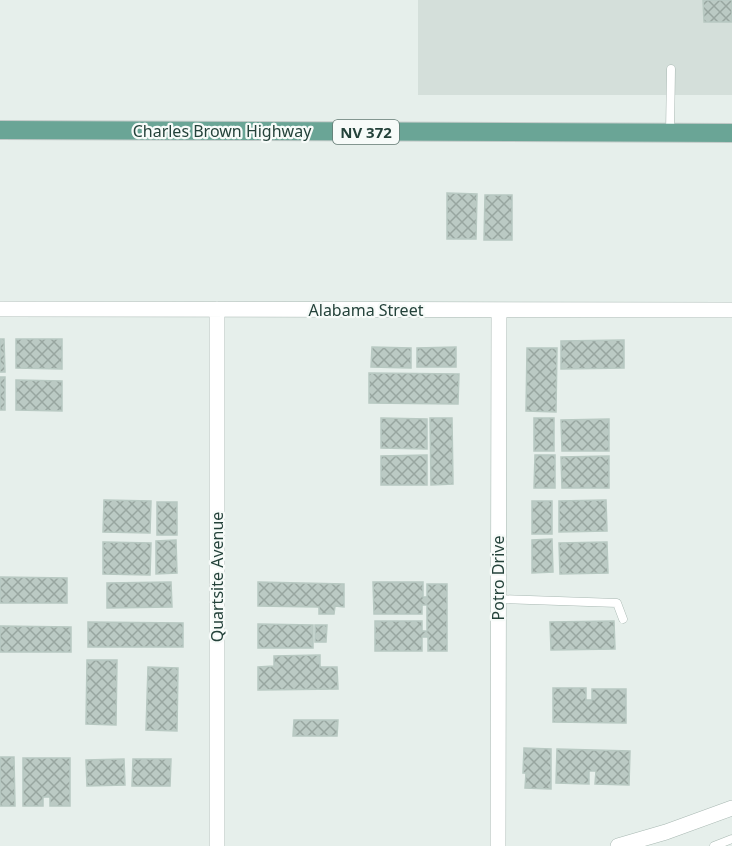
<svg xmlns="http://www.w3.org/2000/svg" width="732" height="846" viewBox="0 0 732 846" font-family="'Noto Sans',sans-serif">
<style>
.built{fill:#d4dfda}
.building{fill:url(#building-cross-hatch);stroke:#b8c9c2;stroke-width:1.5}
.lines{fill:none;stroke-linecap:round;stroke-linejoin:round}
.lane-casing{stroke:#a8b8b2;stroke-width:9}
.street-casing{stroke:#a8b8b2;stroke-width:16}
.primary-casing{stroke:#c2cac8;stroke-width:20}
.lane{stroke:#fff;stroke-width:8}
.street{stroke:#fff;stroke-width:15}
.primary{stroke:#6aa596;stroke-width:18}
.labels{text-anchor:middle;dominant-baseline:central;stroke-width:4.5;stroke-linejoin:round;paint-order:stroke}
.shield{fill:#f7fbf9;stroke:#637a73;stroke-width:1.5}
.shield-label{font-size:15px;font-weight:bold;fill:#24423a}
.street-label{font-size:16px;fill:#24423a;stroke:#f7fbf9}
</style>
<defs>
<pattern id="building-cross-hatch" width="8" height="8" patternUnits="userSpaceOnUse" patternTransform="scale(1.5)"><rect width="8" height="8" fill="#bbcac4"/><path d="M0 0l8 8M0 8l8-8" fill="none" stroke="#98a6a0"/></pattern>
</defs>
<rect width="100%" height="100%" fill="#e6efeb"/>
<!-- built -->
<path class="built" d="M418,0H732V95H418Z"/>
<!-- building -->
<path class="building" d="M703,0H732V22H704Z
M447,193L477,194L476,239H447Z
M485,195H512V240H484Z
M0,339H4L5,372H0Z
M16,339H62V369L16,368Z
M624,340V368L561,369V341Z
M372,347L411,348V368L371,367Z
M456,347V367H417V348Z
M527,348H557L556,412L526,411Z
M369,373L459,374L458,404L369,403Z
M0,377H5V410H0Z
M16,380L62,381V411L16,410Z
M381,418L427,419V449L381,448Z
M430,418H452L453,484L431,485Z
M534,418H554V451H534Z
M609,419V451H562L561,420Z
M427,455V485H381V456Z
M535,455H555V488H534Z
M609,456V488H562L561,457Z
M104,500L151,501L150,533L103,532Z
M606,500L607,531L559,532V501Z
M532,501H552V534H532Z
M157,502H177V535H157Z
M552,539L553,572L532,573V540Z
M176,540L177,573L156,574V541Z
M103,542L151,543L150,575L103,574Z
M607,542L608,573L560,574L559,543Z
M0,577L67,578V603H0Z
M171,582L172,607L107,608V583Z
M258,582L344,584V607L335,606L334,614H319V607L258,606Z
M373,582H423V597H427V584H447V651H428V637H422V651H375V621H422V631H427V605H422V614H374Z
M614,621L615,649L551,650L550,622Z
M88,622L183,623V647H88Z
M258,624L313,625V648H258Z
M315,625H327L326,642H315Z
M0,626L71,627V652H0Z
M320,655V667H337L338,689L258,690V667L274,666V656Z
M87,660H117L116,725L86,724Z
M148,667L178,668L177,731L146,730Z
M553,688H586V700H592V689H626V723L553,722Z
M294,720H338L337,736H293Z
M524,748L551,749V789L525,788L526,773H523Z
M557,749L630,751L629,785L595,784L596,771H589V784L556,783Z
M0,757H14L15,806H0Z
M23,758H70V806H50V797H43V806H23Z
M124,759L125,785L87,786L86,760Z
M133,759H171L170,786H132Z"/>
<g class="lines">
<defs>
<path id="lane" d="M670,132L671,69
M498,599L617,603L623,619
M714,846L732,839"/>
<path id="street" d="M0,309L732,310
M217,846V309
M498,846L499,310
M618,846L666,832L732,808"/>
<path id="primary" d="M0,130L732,133"/>
</defs>
<!-- lane casing -->
<use href="#lane" class="lane-casing"/>
<!-- street casing -->
<use href="#street" class="street-casing"/>
<!-- primary casing -->
<use href="#primary" class="primary-casing"/>
<!-- lane -->
<use href="#lane" class="lane"/>
<!-- street -->
<use href="#street" class="street"/>
<!-- primary -->
<use href="#primary" class="primary"/>
</g>
<g class="labels">
<!-- shield labels -->
<rect class="shield" x="333" y="120" width="66" height="24" rx="4.5"/>
<g class="shield-label">
<text x="366" y="132">NV 372</text>
</g>
<!-- street labels -->
<g class="street-label">
<text x="222" y="131">Charles Brown Highway</text>
<text x="366" y="310">Alabama Street</text>
<text transform="translate(217 577) rotate(-90)">Quartsite Avenue</text>
<text transform="translate(498 578) rotate(-90)">Potro Drive</text>
</g>
</g>
</svg>
